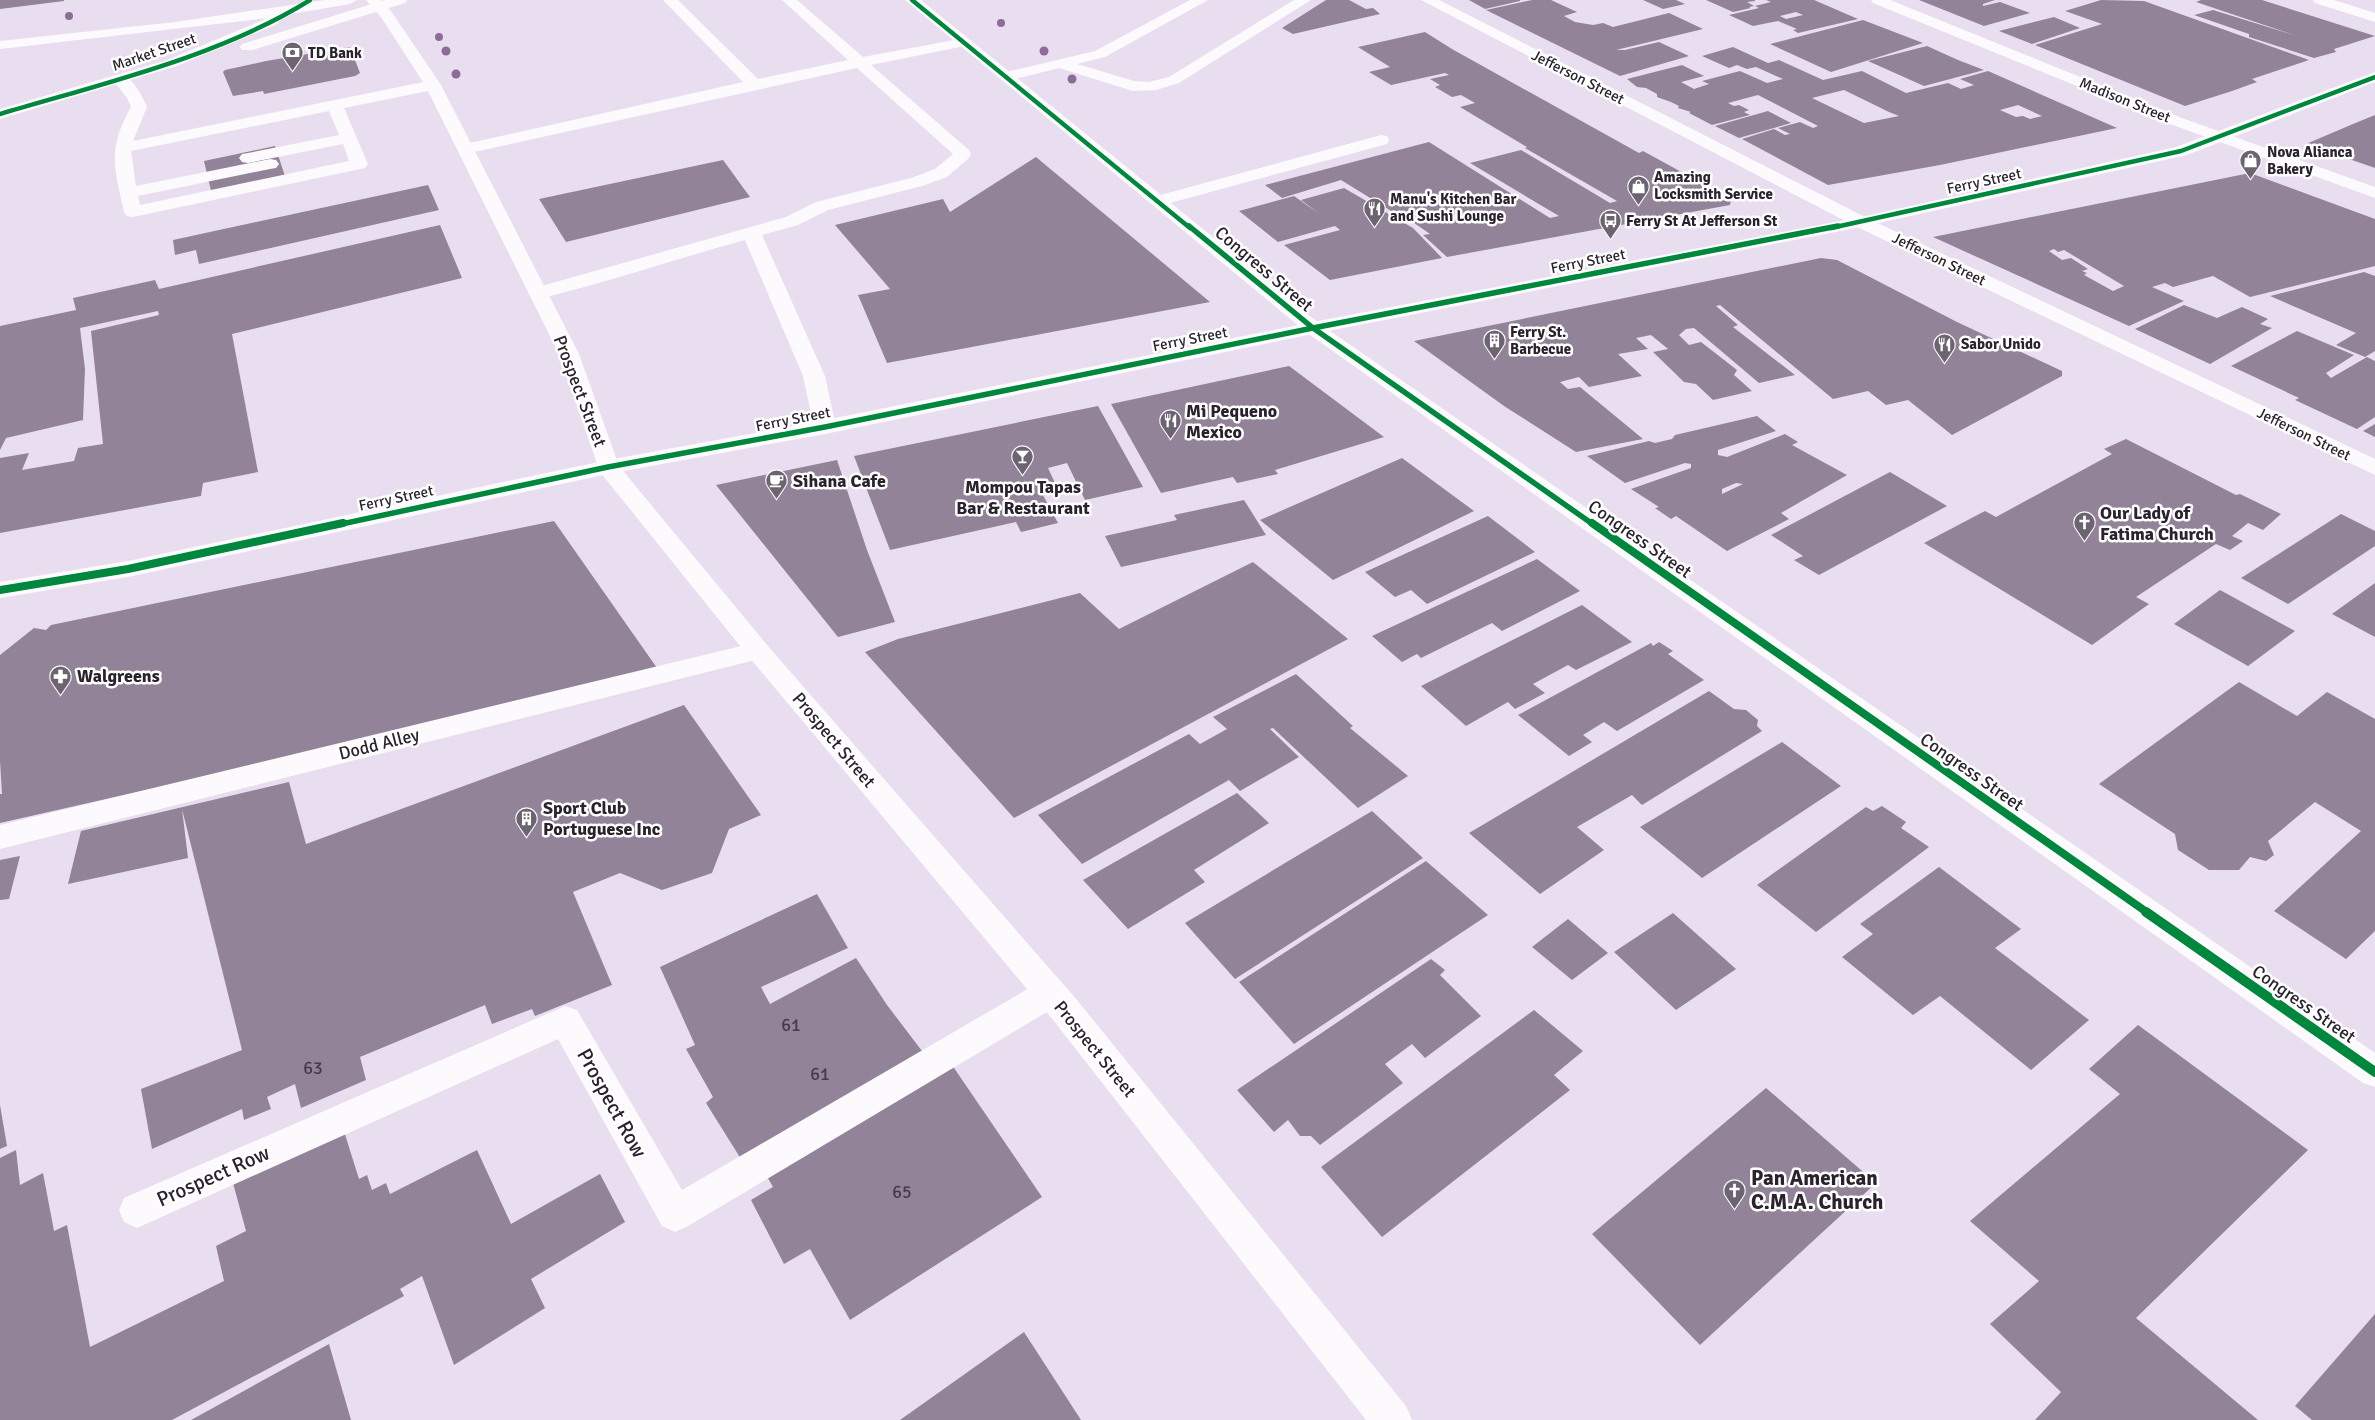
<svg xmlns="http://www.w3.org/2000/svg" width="2375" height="1420" viewBox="0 0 2375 1420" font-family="Signika,sans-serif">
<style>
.building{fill:#928398;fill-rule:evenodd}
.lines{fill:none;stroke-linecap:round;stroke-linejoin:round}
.lane{fill:#fcfafd;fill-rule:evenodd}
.street{fill:#fcfafd;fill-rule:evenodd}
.secondary{fill:#fcfafd;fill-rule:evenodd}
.primary{fill:#fcfafd;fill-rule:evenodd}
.cycleway-far3-casing{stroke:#fff;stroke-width:6}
.cycleway-far2-casing{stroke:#fff;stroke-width:8}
.cycleway-far1-casing{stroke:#fff;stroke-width:11}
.cycleway-casing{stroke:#fff;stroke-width:13}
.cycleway-far3{stroke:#00873e;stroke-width:4.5}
.cycleway-far2{stroke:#00873e;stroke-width:5.5}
.cycleway-far1{stroke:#00873e;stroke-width:8}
.cycleway{stroke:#00873e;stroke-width:10}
.tree{fill:#8d6c9a}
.labels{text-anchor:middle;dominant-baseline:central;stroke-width:5;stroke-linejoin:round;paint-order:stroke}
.far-street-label{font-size:15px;fill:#2a222d;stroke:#fff}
.far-poi-label{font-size:15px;font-weight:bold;fill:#2a222d;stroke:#fff;text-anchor:start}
.street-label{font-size:18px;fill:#2a222d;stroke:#fff}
.poi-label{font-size:18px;font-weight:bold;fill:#2a222d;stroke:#fff;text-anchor:start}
.near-number-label{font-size:18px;fill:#443a48}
.near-street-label{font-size:21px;fill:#2a222d;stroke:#fff}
.near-poi-label{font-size:21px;font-weight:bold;fill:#2a222d;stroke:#fff;text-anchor:start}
</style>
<rect width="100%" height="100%" fill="#e9deef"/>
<!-- building -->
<path class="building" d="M0,0H64V1L0,9Z
M1326,0H1349L1366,9L1373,8L1380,14L1293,34L1282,28Z
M1469,0H1520V1L1485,9Z
M1532,0H1551L1577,12L1564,16L1575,22L1593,25L1603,23L1613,27L1669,13L1703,29L1616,50H1625L1659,42L1689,56L1620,76L1486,10Z
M1643,0H1676L1685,4L1663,9Z
M1706,0H1755V1L1747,2L1754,6L1749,7L1751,8L1733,12Z
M1766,0H1814L1858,19L1798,33L1793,30L1797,29L1778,21L1753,26L1729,15L1759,8L1755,6L1771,2ZM1796,12L1803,15L1786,19L1780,16Z
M1919,0H1995L1983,4V6L2000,2L2030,13L1984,26Z
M2101,0L2144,1L2309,60L2252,79L2257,82L2232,91L2185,106L2035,45L2102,24L2065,11Z
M2201,0H2262L2375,36L2334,49L2336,52L2314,58L2249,37V34L2194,15L2213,10L2297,36L2196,2Z
M2054,17L2080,28L2032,44L1999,31Z
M1863,20L1923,43L1831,72L1770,44Z
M1425,32L1452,49L1639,153L1643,151L1731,199L1730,205L1447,257L1423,235L1430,234L1404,216L1401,217L1341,180L1282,198L1265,185L1429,142L1550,218L1559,216L1470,163L1521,150L1610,203L1617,201L1525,148L1527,147L1460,107L1475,103L1461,95L1452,97L1435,87L1440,85L1430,79L1449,75L1445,73L1391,85L1369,72L1390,67L1358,47Z
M1927,46L1958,60L1984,70L1924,86L1868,61Z
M350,47L360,73L355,76L264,94L263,91L233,96L223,72L225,70L266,61Z
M1733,47L1768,63L1779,60L1823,80L1862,71L1906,93L1948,83L1961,89L1974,85L1960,79L1988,71L2117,128L1940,165L1828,185L1742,139L1774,129L1785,135L1790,134L1778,128L1800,122L1813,128L1818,126L1758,95L1728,103L1734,106L1739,105L1749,110L1744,112L1750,115L1712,125L1689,113L1691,112L1678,108L1679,106L1671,102L1657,97V94L1646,88L1637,87L1627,79L1682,65L1704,76L1681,82L1694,89L1709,84L1702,81L1740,71L1767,83L1783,79L1756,67L1747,69L1737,65L1729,68L1702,56ZM1844,90L1889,112L1899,116L1864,123L1812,98ZM2018,105L2042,116L2030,119L2023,116L2016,117L2000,110Z
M1768,111L1791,123L1739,138L1715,126Z
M2375,115V168L2306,144L2353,124Z
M275,146L286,179L212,195L204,161Z
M1036,157L1210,302L887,363L858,295L890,289L835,225L943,199L950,212Z
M723,160L750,197L566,242L539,199Z
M2250,173L2375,219V266L2250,297L2213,276L2173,287L2165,283L2152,287L2184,301L2129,326L1933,237ZM2054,249L2058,252L2064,250L2124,286L2113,291L2084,275L2087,273L2082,271L2088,269L2071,258L2062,260L2049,251Z
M428,185L439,210L199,264L196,250L175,255L173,240Z
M1344,188L1413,228L1442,258L1330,280L1284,245L1340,230L1335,226L1278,242L1239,211L1294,196L1321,215L1301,200Z
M440,225L462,278L232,334L258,472L203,483L201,496L0,533V458L29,453L22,470L74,461L78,448L103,444L91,331L159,315L158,311L80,328L85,369L83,420L6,438L0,450V326L76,310L73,298L155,280L159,289Z
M1821,258L1837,260L1957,322L2062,371V376L1952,435L1908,400L1886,405L1868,391L1833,399L1720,305L1716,306L1738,325L1733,327L1795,375L1759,383L1694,328L1686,329L1679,335L1689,345L1701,342L1737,370L1734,375L1752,391L1713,400L1696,384L1684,382L1653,352L1668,349L1651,335L1636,338L1648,349L1618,354L1642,376L1589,387L1579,377L1560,382L1568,389L1580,387L1643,439L1576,452L1504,406L1414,341Z
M2364,272L2375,276V351L2365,357L2336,345L2356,333L2270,296Z
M2184,305L2217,318L2242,307L2268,319L2260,324L2272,328L2210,364L2135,329Z
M2297,331L2354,355L2326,373L2331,378L2367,357L2375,361V417L2357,429L2295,400L2299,398L2231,366Z
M1289,366L1384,437L1275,470L1278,474L1237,483L1233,477L1161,493L1111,404Z
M1098,406L1143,487L1085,500L1067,463L1048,468L1055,483L1038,486L1058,523L1021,532L1016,522L890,550L854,456Z
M1757,416L1776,431L1718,450V455L1727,457L1785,434L1798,442L1792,445L1847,475L1781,513L1789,519L1727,551L1676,516L1671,519L1655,508L1659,507L1631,489L1691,468V464L1685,463L1625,483L1587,456L1649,441L1655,443L1672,439L1675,435ZM1736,483L1743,484L1722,494V489Z
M2375,424V437L2363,431Z
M2126,439L2236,495L2240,494L2281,514L2263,530L2248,523L2232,536L2243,541L2230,550L2216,544L2136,597L2149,604L2092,645L1924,543L1985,511L1996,517L2112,454L2104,449Z
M1402,458L1474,511L1333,580L1260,520Z
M837,460L867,550L895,622L838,637L716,485Z
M1890,472L1947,506L1819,575L1794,560L1803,556L1771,535Z
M1244,500L1266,535L1121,567L1105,536L1177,520L1174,515Z
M2341,514L2375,531V546L2288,604L2241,578Z
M1488,516L1535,552L1427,604L1411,590L1395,597L1365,572Z
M554,521L657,668L402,732L0,823V794H2L0,761V655L34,628L46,630L51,625Z
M1537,559L1580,591L1502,631L1492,623L1421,658L1417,654L1402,662L1372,636Z
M1253,562L1348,639L1014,818L865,652L898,639L1080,593L1119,629Z
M2375,583V637L2332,614Z
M2220,590L2295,631L2248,666L2174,624Z
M1582,605L1632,642L1576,670L1568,665L1533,684L1545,693L1515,709L1508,702L1466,726L1421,686Z
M1659,642L1673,651L1668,654L1704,680L1617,731L1604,722L1583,735L1592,742L1569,756L1518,715L1651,643L1653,646Z
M1296,674L1353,726L1350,728L1408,776L1358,808L1273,728L1270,729L1299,757L1240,791L1229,780L1082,864L1038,815L1189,734L1200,744L1227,729L1213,717Z
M2239,682L2297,716L2327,692L2375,719V931L2346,959L2274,911L2361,831L2315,802L2268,841L2274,855L2266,861L2250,857L2239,870H2209L2178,850L2175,834L2099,784Z
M1709,691L1734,709L1746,710L1758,720L1757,726L1762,731L1642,805L1632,795L1577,827L1604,850L1540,894L1469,833Z
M684,705L761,815L729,829L712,873L662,890L620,873L573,892L612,985L535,1016L532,1009L492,1024L485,1005L360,1057L366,1080L301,1108L295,1084L267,1097L271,1109L244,1120L242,1109L152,1149L141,1089L242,1050L182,809L188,858L68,884L81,831L289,782L306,844Z
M1782,742L1841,786L1702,878L1640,827Z
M1237,793L1269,823L1194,870L1205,882L1128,929L1083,880Z
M1882,806L1906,822L1901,828L1929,847L1816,932L1757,885L1866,807L1873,811Z
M1372,811L1423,858L1235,979L1185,923Z
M20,856L9,899L0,900V860Z
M1426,861L1488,915L1294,1044L1239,982Z
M1939,867L2021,929L1995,948L2089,1020L2031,1070L1940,996L1913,1015L1842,957L1873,934L1860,924Z
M817,894L848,948L761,987L770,1004L856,958L887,1005L922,1051L741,1159L706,1103L713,1097L686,1049L695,1045L660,967Z
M1673,913L1736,969L1676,1010L1614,952Z
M1568,919L1608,953L1572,980L1532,947Z
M1431,959L1445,970L1440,975L1481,1016L1425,1058L1412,1044L1385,1064L1403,1083L1320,1145L1311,1136H1300L1288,1120L1274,1132L1237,1090Z
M1534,1010L1583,1051L1554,1075L1570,1090L1382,1237L1321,1167Z
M2138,1025L2308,1150L2136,1318L2258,1420H2035L2061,1392L1990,1324L2039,1281L1970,1221L2120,1094L2089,1069Z
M952,1065L1042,1197L850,1320L810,1249L784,1264L751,1200L773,1187L765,1173Z
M1766,1088L1876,1183L1700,1345L1592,1234Z
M0,1105L7,1146L0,1149Z
M343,1128L359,1179L367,1175L372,1190L386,1183L390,1194L477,1150L511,1224L600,1174L625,1222L531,1279L545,1308L454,1365L422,1276L400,1289L404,1296L172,1420H0V1158L16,1150L20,1185L43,1173L54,1231L67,1225L90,1347L224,1281L216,1246L246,1231L233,1183Z
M2375,1314V1420H2312L2295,1406Z
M1024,1332L1081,1420H900Z
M329,1344L351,1420H191Z"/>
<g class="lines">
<!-- lane -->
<path class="lane" d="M663,0H678L758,79L848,60L782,0H797L863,57L965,38L972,42L965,46L871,65L969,150L971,154L969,158L947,177L922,186L828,210L798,225L762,235L825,376L836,427L833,432L825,434L817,432L814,427L803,376L745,240C676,259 608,282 538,299L531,297L528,293L531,289L786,217L816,202L911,178L935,169L953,154L857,68L465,154L459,153L457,149L459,145L465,144L743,82Z
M1190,0H1208L1105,57L1077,64L1134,81L1149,82L1169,77L1294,0H1311L1179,83L1156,90L1133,91L1059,68L1007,81L999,76L1002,73L1095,51Z
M120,74C133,77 142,96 147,107L133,141L433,80L441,85L433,90L344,108L368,164L365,168L133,217L127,216L124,212C114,166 107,150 131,107L127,98L112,79ZM329,111L339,135L248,153L242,154L239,158L242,162L248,163L343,144L349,161L140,205L138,196L270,169L276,168L279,164L276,160L270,159L136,186L131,151Z
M1381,135L1387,136L1389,140L1387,144L1159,206L1153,205L1150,201L1153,197Z
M758,642L767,645L771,651L767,657L0,849V825Z
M1050,979L1062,983L1066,993L1062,1003L688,1226L675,1232L662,1226L558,1039L137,1228L124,1222L119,1210L124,1198L565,1006L577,1010L682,1190L1038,983Z"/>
<!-- street -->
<path class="street" d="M366,0H381L391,11L441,85L579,354L619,466L767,645L1077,1000L1406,1406L1412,1420H1366L1053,1020L749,657L600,472L559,354L425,85L381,17Z
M905,0H921L1320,324L2375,1053V1087L2363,1083L1306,332Z
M1421,0H1439L1867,218L2375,459V475L1855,226Z
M1871,0H1890L2182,118L2375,187V198L2170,124L1873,3Z
M2313,0H2334L2375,13V22L2315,3Z"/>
<!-- secondary -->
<path class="secondary" d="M2375,72V82L2187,155L1861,227L1313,334L825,434L608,474L128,577L0,598V582L128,561L608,460L825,420L1313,322L1861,217L2176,147Z"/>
<!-- primary -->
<path class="primary" d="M325,0H357L350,4L273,17L279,21L277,24L177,66L0,119V109L167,60L268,18L0,49V41L175,22Z
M385,0H407L405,3L252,50H242L240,47L242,44Z"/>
<defs>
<path id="cycleway-far3" d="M912,0L1190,228
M0,114C101,84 221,56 310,0
M1831,228L2181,151L2375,77"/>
<path id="cycleway-far2" d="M1189,226L1313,328L1594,525
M337,525L608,467L825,427L1313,328L1838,226"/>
<path id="cycleway-far1" d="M1592,523L2148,913
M0,590L128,569L343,523"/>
<path id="cycleway" d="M2146,912L2375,1072"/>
</defs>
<!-- cycleway-far3 casing -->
<use href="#cycleway-far3" class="cycleway-far3-casing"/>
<!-- cycleway-far2 casing -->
<use href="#cycleway-far2" class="cycleway-far2-casing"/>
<!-- cycleway-far1 casing -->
<use href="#cycleway-far1" class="cycleway-far1-casing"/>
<!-- cycleway casing -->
<use href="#cycleway" class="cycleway-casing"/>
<!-- cycleway-far3 -->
<use href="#cycleway-far3" class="cycleway-far3"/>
<!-- cycleway-far2 -->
<use href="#cycleway-far2" class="cycleway-far2"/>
<!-- cycleway-far1 -->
<use href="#cycleway-far1" class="cycleway-far1"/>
<!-- cycleway -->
<use href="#cycleway" class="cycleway"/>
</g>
<!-- trees -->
<g class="tree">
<circle cx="69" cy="16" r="4"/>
<circle cx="1001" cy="23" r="4"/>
<circle cx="439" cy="37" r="4"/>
<circle cx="446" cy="51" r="4.5"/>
<circle cx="1044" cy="51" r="4.5"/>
<circle cx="456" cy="74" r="4.5"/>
<circle cx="1072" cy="79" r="4.5"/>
</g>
<!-- icons -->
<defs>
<symbol id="bank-pin" viewBox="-11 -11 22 30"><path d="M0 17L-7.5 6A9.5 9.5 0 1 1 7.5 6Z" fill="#6d6471" stroke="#fff"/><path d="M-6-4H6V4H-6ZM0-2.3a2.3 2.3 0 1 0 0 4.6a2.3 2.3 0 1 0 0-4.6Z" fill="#fff"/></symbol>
<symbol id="shop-pin" viewBox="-11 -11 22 30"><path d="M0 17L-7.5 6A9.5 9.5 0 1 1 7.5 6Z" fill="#6d6471" stroke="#fff"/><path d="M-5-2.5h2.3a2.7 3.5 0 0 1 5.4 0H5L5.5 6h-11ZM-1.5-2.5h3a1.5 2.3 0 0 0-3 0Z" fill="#fff"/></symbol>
<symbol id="restaurant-pin" viewBox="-11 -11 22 30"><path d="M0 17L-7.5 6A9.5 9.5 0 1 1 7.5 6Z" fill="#6d6471" stroke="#fff"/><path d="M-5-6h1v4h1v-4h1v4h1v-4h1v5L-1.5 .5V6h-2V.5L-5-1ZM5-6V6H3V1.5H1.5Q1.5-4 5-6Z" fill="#fff"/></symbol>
<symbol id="bus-pin" viewBox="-11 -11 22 30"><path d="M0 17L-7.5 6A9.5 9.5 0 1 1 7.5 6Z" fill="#6d6471" stroke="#fff"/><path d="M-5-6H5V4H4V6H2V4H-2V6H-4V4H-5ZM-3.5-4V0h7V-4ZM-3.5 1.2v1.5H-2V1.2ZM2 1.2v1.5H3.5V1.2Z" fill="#fff"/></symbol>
<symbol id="building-pin" viewBox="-11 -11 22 30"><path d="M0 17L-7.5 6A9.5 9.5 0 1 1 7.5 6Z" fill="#6d6471" stroke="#fff"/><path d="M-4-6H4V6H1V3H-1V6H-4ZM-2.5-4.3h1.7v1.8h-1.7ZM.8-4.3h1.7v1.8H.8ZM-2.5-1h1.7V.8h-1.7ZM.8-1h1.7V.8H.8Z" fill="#fff"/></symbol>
<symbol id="bar-pin" viewBox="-11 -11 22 30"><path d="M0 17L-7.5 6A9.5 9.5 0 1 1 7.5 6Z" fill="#6d6471" stroke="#fff"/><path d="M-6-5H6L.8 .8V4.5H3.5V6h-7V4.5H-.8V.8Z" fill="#fff"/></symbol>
<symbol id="cafe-pin" viewBox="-11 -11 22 30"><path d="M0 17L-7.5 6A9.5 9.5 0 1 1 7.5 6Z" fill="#6d6471" stroke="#fff"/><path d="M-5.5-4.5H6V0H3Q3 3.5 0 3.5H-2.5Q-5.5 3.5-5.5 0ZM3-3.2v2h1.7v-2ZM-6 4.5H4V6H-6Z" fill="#fff"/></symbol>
<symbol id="church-pin" viewBox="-11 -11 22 30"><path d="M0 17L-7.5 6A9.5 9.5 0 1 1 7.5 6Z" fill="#6d6471" stroke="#fff"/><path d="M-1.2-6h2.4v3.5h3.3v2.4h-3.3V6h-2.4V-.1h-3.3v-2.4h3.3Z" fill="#fff"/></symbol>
<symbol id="pharmacy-pin" viewBox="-11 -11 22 30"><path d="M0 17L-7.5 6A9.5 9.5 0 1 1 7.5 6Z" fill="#6d6471" stroke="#fff"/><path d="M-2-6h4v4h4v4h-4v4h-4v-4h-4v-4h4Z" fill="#fff"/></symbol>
</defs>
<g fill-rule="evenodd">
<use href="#bank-pin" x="280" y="40" width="25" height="34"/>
<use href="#shop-pin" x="2238" y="148" width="25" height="34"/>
<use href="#shop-pin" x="1626" y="174" width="25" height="34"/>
<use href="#restaurant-pin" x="1362" y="196" width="25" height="34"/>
<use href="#bus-pin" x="1598" y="208" width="25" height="34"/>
<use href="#building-pin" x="1482" y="328" width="25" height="34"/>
<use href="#restaurant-pin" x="1932" y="332" width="25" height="34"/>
<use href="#restaurant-pin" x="1158" y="408" width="25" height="34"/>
<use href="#bar-pin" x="1010" y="444" width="25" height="34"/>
<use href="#cafe-pin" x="764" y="468" width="25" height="34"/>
<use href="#church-pin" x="2072" y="510" width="25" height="34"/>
<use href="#pharmacy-pin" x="48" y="664" width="25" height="34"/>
<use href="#building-pin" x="514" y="806" width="25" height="34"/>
<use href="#church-pin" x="1722" y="1178" width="25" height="34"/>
</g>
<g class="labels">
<!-- far-street labels -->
<g class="far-street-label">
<text transform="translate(154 52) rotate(-19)">Market Street</text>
<text transform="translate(1578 77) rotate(27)">Jefferson Street</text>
<text transform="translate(2125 100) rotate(22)">Madison Street</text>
<text transform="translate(1984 181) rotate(-12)">Ferry Street</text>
<text transform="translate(1939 259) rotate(26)">Jefferson Street</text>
<text transform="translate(1588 261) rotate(-11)">Ferry Street</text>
<text transform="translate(1190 339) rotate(-11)">Ferry Street</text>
<text transform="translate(793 419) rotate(-11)">Ferry Street</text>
<text transform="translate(2304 434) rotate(26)">Jefferson Street</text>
<text transform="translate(396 498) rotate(-12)">Ferry Street</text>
</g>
<!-- far-poi labels -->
<g class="far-poi-label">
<text x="308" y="53">TD Bank</text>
<text x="2267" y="152">Nova Alianca<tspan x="2267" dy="17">Bakery</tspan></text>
<text x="1654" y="177">Amazing<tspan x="1654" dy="17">Locksmith Service</tspan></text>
<text x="1390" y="199">Manu's Kitchen Bar<tspan x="1390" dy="17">and Sushi Lounge</tspan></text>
<text x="1626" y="221">Ferry St At Jefferson St</text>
<text x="1510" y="332">Ferry St.<tspan x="1510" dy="17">Barbecue</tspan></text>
<text x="1961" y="344">Sabor Unido</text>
</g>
<!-- street labels -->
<g class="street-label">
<text transform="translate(1264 269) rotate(40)">Congress Street</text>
<text transform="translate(580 391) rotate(69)">Prospect Street</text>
<text transform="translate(1640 539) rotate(35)">Congress Street</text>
<text transform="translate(834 740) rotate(50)">Prospect Street</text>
<text transform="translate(379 744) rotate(-14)">Dodd Alley</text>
<text transform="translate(1972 772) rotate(35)">Congress Street</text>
<text transform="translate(2304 1004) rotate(35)">Congress Street</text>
<text transform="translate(1095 1049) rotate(51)">Prospect Street</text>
</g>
<!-- poi labels -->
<g class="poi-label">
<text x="1186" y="411">Mi Pequeno<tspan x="1186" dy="21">Mexico</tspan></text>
<text x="793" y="481">Sihana Cafe</text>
<text x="1023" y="487" text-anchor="middle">Mompou Tapas<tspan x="1023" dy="21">Bar &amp; Restaurant</tspan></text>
<text x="2100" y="513">Our Lady of<tspan x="2100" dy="21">Fatima Church</tspan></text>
<text x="77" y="676">Walgreens</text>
<text x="543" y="808">Sport Club<tspan x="543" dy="21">Portuguese Inc</tspan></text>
</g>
<!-- near-number labels -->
<g class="near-number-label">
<text x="791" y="1025">61</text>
<text x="313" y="1068">63</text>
<text x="820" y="1074">61</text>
<text x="902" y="1192">65</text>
</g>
<!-- near-street labels -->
<g class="near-street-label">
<text transform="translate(612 1103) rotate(61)">Prospect Row</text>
<text transform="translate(213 1176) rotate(-24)">Prospect Row</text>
</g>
<!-- near-poi labels -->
<g class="near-poi-label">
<text x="1751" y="1178">Pan American<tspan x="1751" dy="24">C.M.A. Church</tspan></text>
</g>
</g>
</svg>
